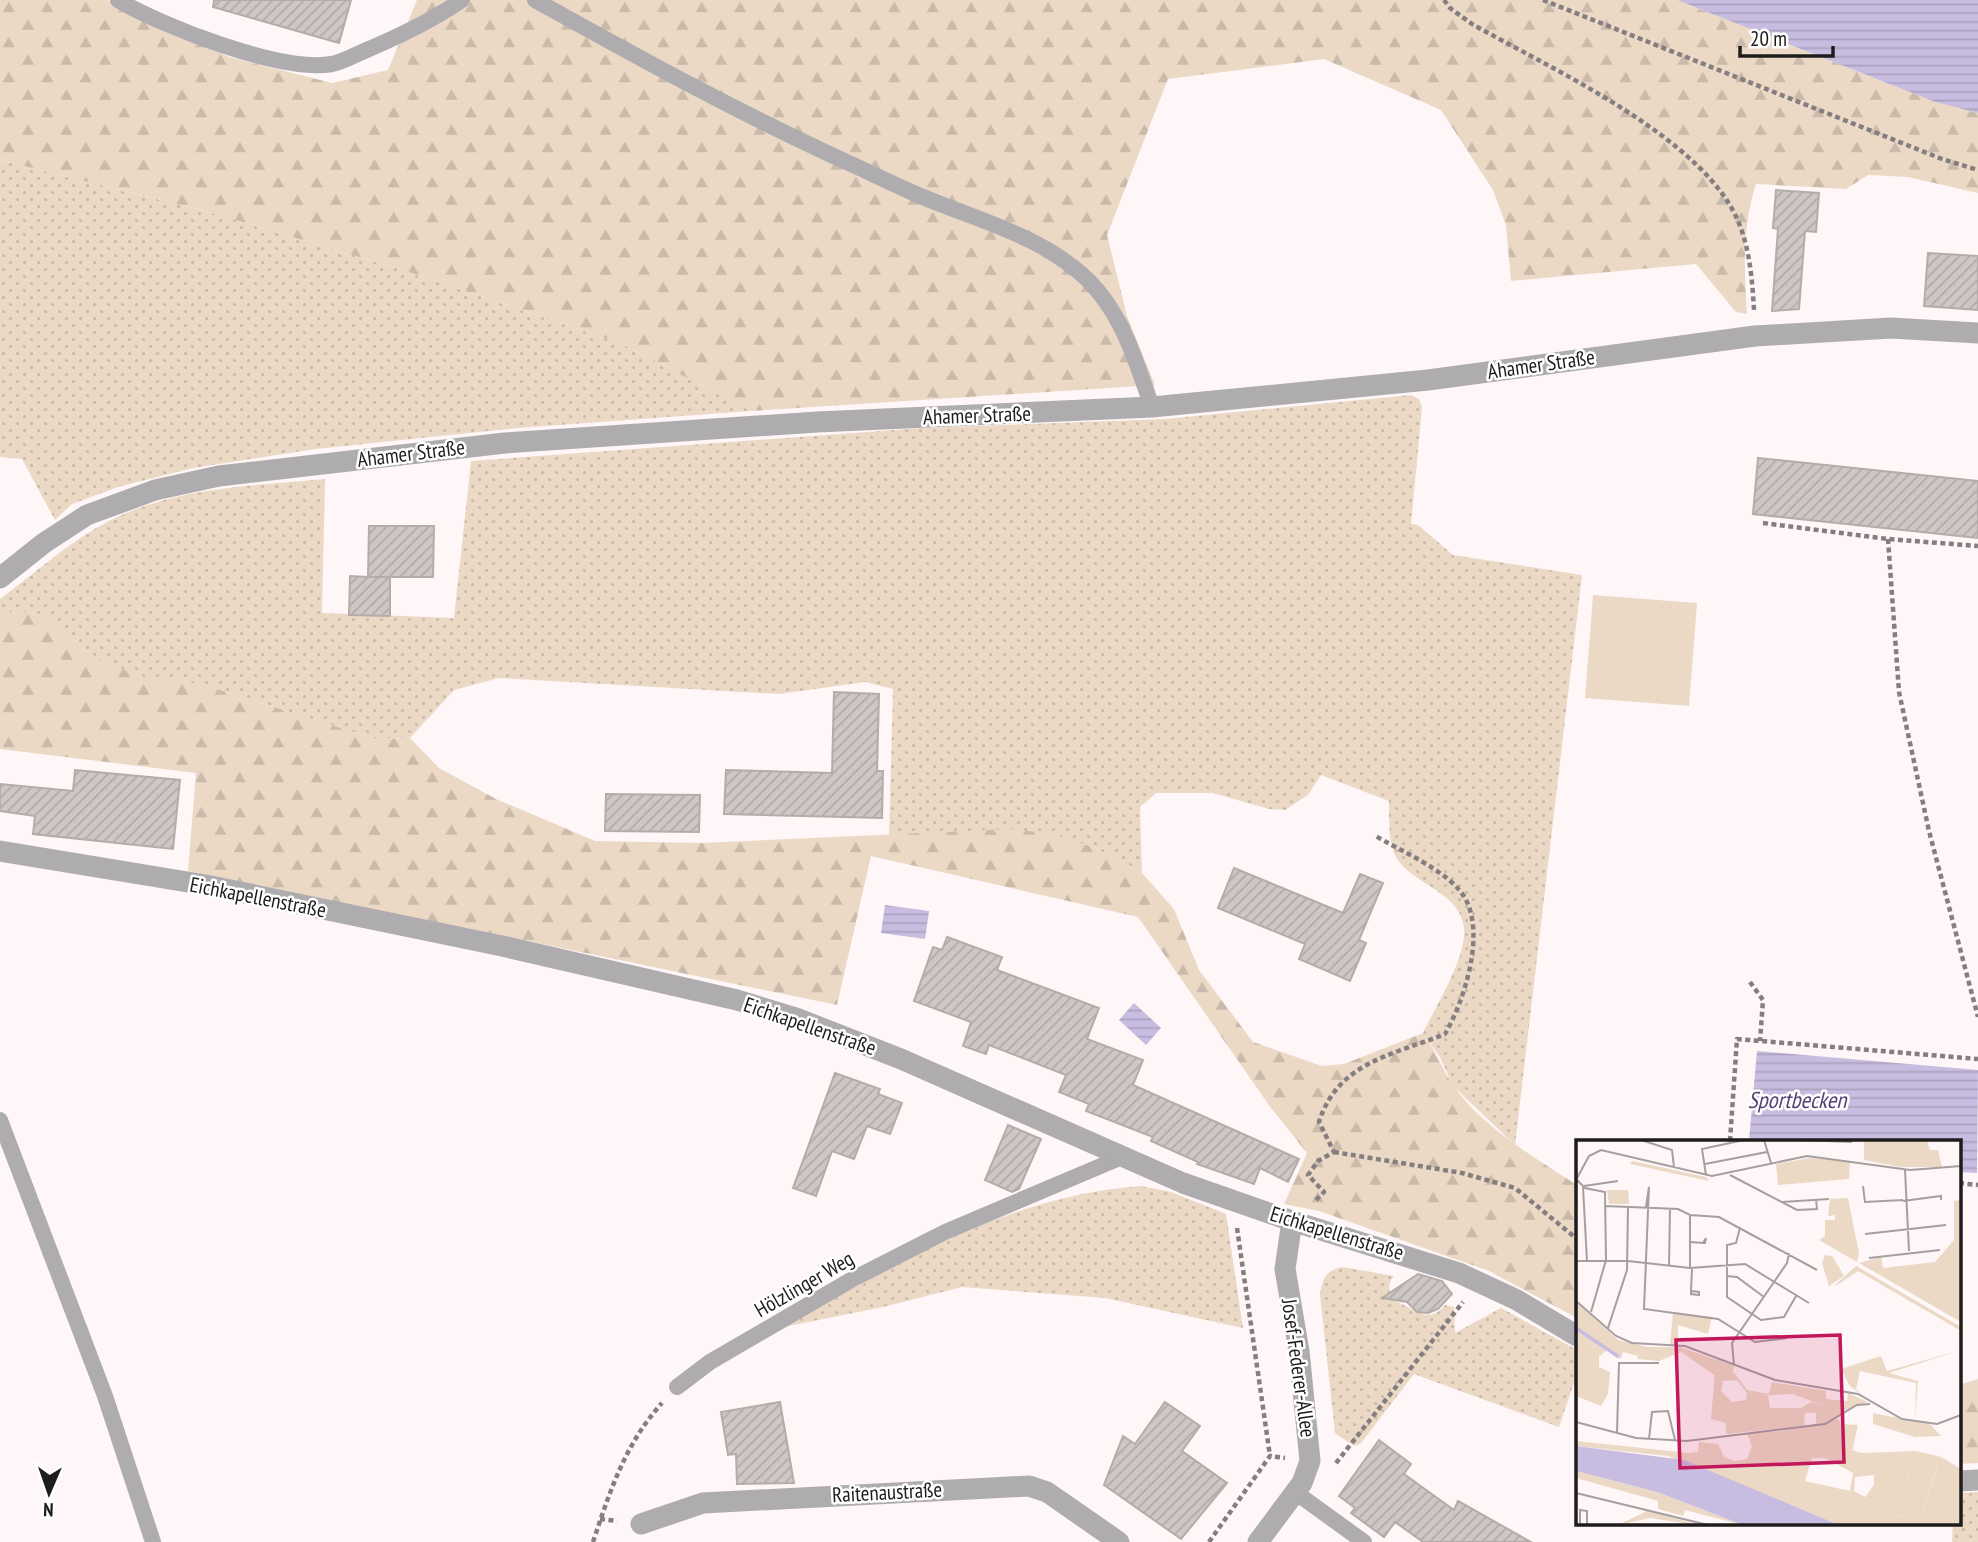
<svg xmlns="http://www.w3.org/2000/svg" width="1978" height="1542" viewBox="0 0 1978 1542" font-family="'PT Sans Narrow',sans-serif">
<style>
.green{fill:url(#green-dots)}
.forest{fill:url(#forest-firs)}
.pitch{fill:#ebd9c6}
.water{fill:url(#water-rules)}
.building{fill:url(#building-hatch);stroke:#b4acaa;stroke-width:2}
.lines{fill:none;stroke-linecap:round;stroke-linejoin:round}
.path{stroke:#847e7f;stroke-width:4.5;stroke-dasharray:5 3.5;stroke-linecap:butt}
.lane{stroke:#aeacae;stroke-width:16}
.street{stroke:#aeacae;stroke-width:21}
.labels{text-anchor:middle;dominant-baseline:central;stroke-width:5;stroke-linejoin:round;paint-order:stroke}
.street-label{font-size:21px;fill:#1f1c1d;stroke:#fff}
.water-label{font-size:23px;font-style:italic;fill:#534272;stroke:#fff}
.inset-river{fill:none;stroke:#c8bde0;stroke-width:3.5}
.inset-road{fill:none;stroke:#a59fa0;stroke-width:2}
.view{fill:#c2185b;fill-opacity:0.15;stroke:#c2185b;stroke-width:3.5}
.inset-edge{fill:none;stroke:#1f1c1d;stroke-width:3.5}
</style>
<defs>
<pattern id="green-dots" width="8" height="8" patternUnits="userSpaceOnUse" patternTransform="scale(1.75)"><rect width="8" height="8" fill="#ebd9c6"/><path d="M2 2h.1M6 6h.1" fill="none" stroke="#c9baaa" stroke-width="1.8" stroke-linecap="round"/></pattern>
<pattern id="forest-firs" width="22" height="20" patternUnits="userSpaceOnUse" patternTransform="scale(1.75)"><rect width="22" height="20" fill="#ebd9c6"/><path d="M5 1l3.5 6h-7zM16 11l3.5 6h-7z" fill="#c9baaa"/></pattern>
<pattern id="water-rules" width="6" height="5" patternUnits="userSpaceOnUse" patternTransform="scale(1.75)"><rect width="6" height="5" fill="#c8bde0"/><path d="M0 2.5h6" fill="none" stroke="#aba2c0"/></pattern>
<pattern id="building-hatch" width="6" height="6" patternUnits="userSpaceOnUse" patternTransform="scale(1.75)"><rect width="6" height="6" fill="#cec7c4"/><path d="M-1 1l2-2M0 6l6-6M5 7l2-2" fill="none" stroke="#b0aaa8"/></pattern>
</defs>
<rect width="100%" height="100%" fill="#fef6f7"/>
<!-- green -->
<path class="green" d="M0,160L209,212L403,270L620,343L751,411L518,428L316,449L193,468L118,487L72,504L55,520L22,459L0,457Z
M1411,395L1419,399L1422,407L1411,524L1418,525L1453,555L1582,575L1515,1145L1453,1086L1440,1057L1423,1033C1436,1006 1467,957 1464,928C1461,891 1409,884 1395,855C1388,839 1389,817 1389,801L1321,775L1308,795L1285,810L1269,809L1213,793H1156L1140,807L1142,873L1095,848L959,832L889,837L893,689L865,682L779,694L499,678L454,690L410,738L376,739L201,684L137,677L94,656L47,617L30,612L0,613V599C35,573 70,541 109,521C175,487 254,486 325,479L322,613L454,618L471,461L922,428L1165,419Z
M1141,1186L1171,1192L1226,1214L1243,1328L1105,1298L962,1287L883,1307L779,1328C892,1266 1009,1195 1141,1186Z
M1342,1267L1394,1276C1386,1285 1389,1292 1394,1301C1412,1306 1428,1327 1445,1305L1454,1307L1455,1333L1501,1308L1577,1350V1374L1559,1427L1414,1374L1361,1443L1354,1446L1335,1433L1320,1294C1323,1278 1325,1271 1342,1267Z
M1978,1492V1542H1952L1953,1523H1959V1493Z"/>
<!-- forest -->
<path class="forest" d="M0,0H107L229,57L332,83L388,70L417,0H1677L1935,102L1978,113V193L1908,177L1868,175L1846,189L1756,184C1742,228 1744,268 1747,314L1736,312L1696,264L1511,281L1506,225L1493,190L1441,110L1324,59L1168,79L1107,235L1127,316L1155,385L751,411L620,343L403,270L209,212L0,160Z
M30,612L47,617L94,656L137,676L201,684L376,739L410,738L439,768L496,799L595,841L702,843L1011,829L1053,834L1095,848L1142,873L1174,909L1199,970L1253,1042L1322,1066L1344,1064L1423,1033C1435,1050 1442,1069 1453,1085C1481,1126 1536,1159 1577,1185V1318L1489,1271L1319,1211L1284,1204L1307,1153L1271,1108L1138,917L871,856L837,1005L188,871L196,773L0,749V613Z
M1978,1379V1463L1959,1464V1385Z"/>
<!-- pitch -->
<path class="pitch" d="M1593,595L1697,603L1689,706L1585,698Z"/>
<!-- water -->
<path class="water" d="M1677,0H1978V113L1935,102Z
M885,905L929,911L925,939L881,933Z
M1134,1003L1161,1028L1146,1045L1119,1020Z
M1757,1051L1978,1070L1977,1173L1959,1172V1141H1749Z"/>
<!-- building -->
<path class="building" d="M214,0H351L339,43L213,7Z
M1776,190L1819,193L1816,232L1805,231L1799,309L1772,311L1778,229L1773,228Z
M1928,253L1978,256V310L1924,306Z
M1758,458L1978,481V538L1753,514Z
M369,526H434L433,577H369H390V616L349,615L350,576L368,577Z
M834,692L879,694L877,771H883L882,818L724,814L726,770L832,773Z
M75,770L180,780L173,849L33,834L35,816L0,811V784L73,791Z
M606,794L700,795L699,832L605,831Z
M1234,868L1343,913L1360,874L1383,883L1359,940L1366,943L1350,981L1299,959L1305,944L1218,908Z
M947,937L1002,957L997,970L1099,1008L1087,1039L1143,1060L1133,1085L1299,1159L1288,1182L1260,1168L1254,1184L1197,1164L1198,1162L1151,1141L1153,1137L1086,1111L1089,1104L1059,1092L1066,1075L989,1045L986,1054L963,1046L971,1022L914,1001L933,947L942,950Z
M835,1073L880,1089L878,1094L902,1103L890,1134L867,1126L854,1159L832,1151L816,1196L793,1188Z
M1008,1125L1041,1139L1019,1189L1012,1192L985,1180Z
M1418,1274L1442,1281L1452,1294L1438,1309L1428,1313L1417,1312L1407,1302L1382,1298Z
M780,1402L794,1483L737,1484L736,1454L728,1455L721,1412Z
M1165,1402L1200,1426L1182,1451L1227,1483L1181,1539L1104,1485L1123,1436L1135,1444Z
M1379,1440L1411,1464L1404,1474L1454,1510L1458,1501L1531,1542H1423L1395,1522L1384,1537L1351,1513L1355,1508L1339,1496Z"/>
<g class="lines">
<!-- path -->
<path class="path" d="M1444,0L1450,8L1472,24C1550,68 1686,130 1731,207C1749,238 1752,275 1754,310
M1543,0L1942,159L1978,170
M1763,523L1888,539L1978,546
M1888,539L1899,692L1929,831L1978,1017
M1750,982L1763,1000L1760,1041
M1730,1141L1737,1039L1978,1059
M1334,1152L1462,1173L1515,1188L1577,1239
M1959,1183L1978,1185
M1316,1200L1324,1192L1308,1175L1318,1161L1334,1152L1319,1122C1338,1062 1393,1055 1445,1034C1464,1001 1485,937 1466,900C1452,872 1400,851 1374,835
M1237,1228L1270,1456
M1336,1463L1463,1302
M600,1519L617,1521
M593,1542C610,1491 625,1444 662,1403
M1209,1542L1270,1456L1285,1458"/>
<!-- lane -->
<path class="lane" d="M118,0C162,26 281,73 332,64C342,62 353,56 362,52C398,37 430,22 462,0
M535,0C639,58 743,115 851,164C875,175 899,187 923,197C980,221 1042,236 1088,280C1123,315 1136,362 1152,407
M0,1120L105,1396L153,1542
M677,1387L710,1362L851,1280L945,1232L1122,1157
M1295,1492L1364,1542"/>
<!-- street -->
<path class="street" d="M0,578L44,543L87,515L155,490L219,476L505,443L817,422L1152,407L1428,380L1755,336L1891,328L1978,333
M0,851L206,885L502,946L737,1000L796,1018L901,1059L1183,1183L1292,1221L1459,1273L1517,1300L1577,1336
M1959,1481L1978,1480
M641,1524L703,1503L1029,1486L1047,1492L1119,1542
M1258,1542L1302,1483L1310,1461L1299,1351L1285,1269L1292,1221"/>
</g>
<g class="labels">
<!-- street labels -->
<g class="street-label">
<text transform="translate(1541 364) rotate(-8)">Ahamer Straße</text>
<text transform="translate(977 415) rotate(-2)">Ahamer Straße</text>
<text transform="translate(411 453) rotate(-7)">Ahamer Straße</text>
<text transform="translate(258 897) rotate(11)">Eichkapellenstraße</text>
<text transform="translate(810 1026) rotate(19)">Eichkapellenstraße</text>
<text transform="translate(1337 1233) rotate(17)">Eichkapellenstraße</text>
<text transform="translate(804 1284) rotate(-30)">Hölzlinger Weg</text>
<text transform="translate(1299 1368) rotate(82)">Josef-Federer-Allee</text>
<text transform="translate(887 1492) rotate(-3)">Raitenaustraße</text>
</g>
<!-- water labels -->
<g class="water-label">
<text x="1797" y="1099">Sportbecken</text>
</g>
</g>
<!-- overview -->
<g transform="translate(1576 1140)">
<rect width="385" height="385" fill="#fef6f7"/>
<path d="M288,0L351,1L354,10H362L366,27H324L288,20ZM234,18L274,21L273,39L202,45L200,24ZM56,21L130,37L133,41L54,24ZM31,50H52L53,64H33ZM272,58L283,113L281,122L243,100L249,96V80H259V75L252,76L254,59ZM385,60V182L283,123L305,117L307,128L359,122L378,100V61ZM249,115L256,116L268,136L253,146L246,123ZM280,126L385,187V191L282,131L263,144L258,146ZM97,172L136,177L132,194L102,185V204L94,205ZM0,203L18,208L22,204L31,210L23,217V227L34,232L32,254L25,266L0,256ZM385,210L313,233L342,241L339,280L340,243L284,231L280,249L286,255L274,246L265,229L305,216L311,231ZM139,232L147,241L145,251L156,262L170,260L171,253L192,256L194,268H225L235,262L268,272L249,283L240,284V273H229L228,286L150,294V283L135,279ZM262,279L265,284L282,285L276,311L205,291ZM339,319L362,325L344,377L316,375Z" fill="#ebd9c6"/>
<path d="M0,162L42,200L72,207H104L158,226L157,231L171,250L193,254L196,242L250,251V259L271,261L272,253L292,262L264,272L217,254L178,256L171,253L161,240L147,241L105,212L83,221L61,219L62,216L47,212L45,219L22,204L18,208L0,203ZM297,273L354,284L365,296L339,297L310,288L297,284ZM205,291L286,313L340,311L365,317L385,329V385H263L92,316L0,306V301L113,313L122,312L123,302L142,304L148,317L158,321L171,319L176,306L171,294ZM236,318H249L277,333L274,351L229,341ZM339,319L362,326L344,377L316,375ZM298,335V345L289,357L278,351L279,337ZM0,331L81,352L167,385L109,370L107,376L82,369V361L0,338Z" fill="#ebd9c6" fill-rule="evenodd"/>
<path d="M71,371L82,373L121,385L74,378L42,385Z" fill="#ebd9c6"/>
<path d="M0,306L108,320L263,385H167L81,352L0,331Z" fill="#c8bde0"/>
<path class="inset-river" d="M0,188L43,217"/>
<path class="inset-road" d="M65,0L96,10L98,27M188,0L195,23M223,0L276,2M129,24L191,12M329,30L333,111M130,35L126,9L168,0M154,35L221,70L241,69L240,59M0,39L9,48L29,52L30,120L15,172M0,40L13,16L25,10L136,36L231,16L334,30L385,26M8,46L42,41M287,46L289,62L327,60M7,47L11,121M327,61L365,56V60M206,62L253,59M29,66L102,69L114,75L143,77L241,130M70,67L73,47L68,169L142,179L179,202L211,198M114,75V128M164,88L160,103L151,105V157L185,180L208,177L220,156M289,94L370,85M115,102L127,103H129L130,98L127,103M293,118L364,110M0,121H52L114,128L169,124L233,163M93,126L94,68M150,136L161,137L188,157M115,151L123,152V155L115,154ZM115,151L116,128M0,161L40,196L56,203L109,206L199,240L282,254L326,279L361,284L385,275M32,188L51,130L52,66M158,225L156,203L211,123L213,113M0,282L60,298L111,301L249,284L281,265L294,264M41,292L43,223H83M73,299L76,272L92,271L99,300M0,353L132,385M4,385V370L11,371V385"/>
<path class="view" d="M264,195L268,322L104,328L100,200Z"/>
<rect width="385" height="385" class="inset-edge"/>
</g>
<!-- north arrow -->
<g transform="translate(49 1493) rotate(182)" stroke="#ffffff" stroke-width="5" paint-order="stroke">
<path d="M0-5L12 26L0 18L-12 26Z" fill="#1f1c1d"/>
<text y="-10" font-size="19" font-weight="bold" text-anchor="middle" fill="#1f1c1d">N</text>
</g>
<!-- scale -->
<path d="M1740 46v10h93v-10" fill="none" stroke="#1f1c1d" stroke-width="3.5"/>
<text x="1750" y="46" font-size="21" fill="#1f1c1d" stroke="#ffffff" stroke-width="5" paint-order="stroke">20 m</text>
</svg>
